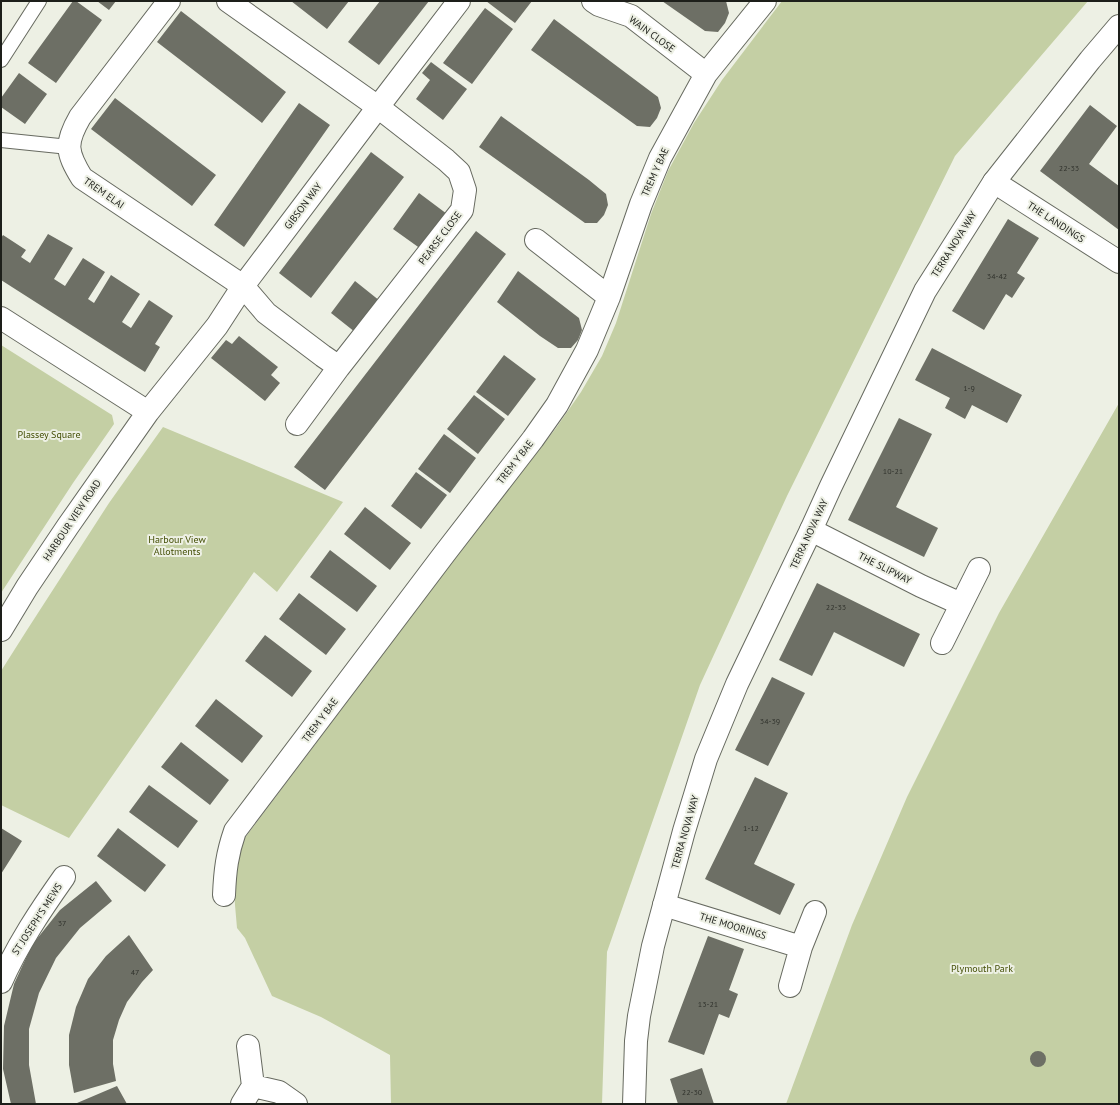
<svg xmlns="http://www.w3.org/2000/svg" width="1120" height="1105" viewBox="0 0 1120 1105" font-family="'PT Sans',sans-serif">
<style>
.green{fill:#c4cfa4}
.building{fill:#6d6f65}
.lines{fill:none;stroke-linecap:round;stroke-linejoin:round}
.service-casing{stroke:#676a60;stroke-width:16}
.minor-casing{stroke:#676a60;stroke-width:24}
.tertiary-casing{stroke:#676a60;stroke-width:24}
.service{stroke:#fff;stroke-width:14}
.minor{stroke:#fff;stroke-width:22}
.tertiary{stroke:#fff;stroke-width:22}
.labels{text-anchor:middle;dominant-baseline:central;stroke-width:4;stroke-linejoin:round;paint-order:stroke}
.number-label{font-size:8px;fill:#31332d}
.street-label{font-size:10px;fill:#1d1f1a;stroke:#edf0e4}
.park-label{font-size:10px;fill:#444f06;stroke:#edf0e4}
</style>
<rect width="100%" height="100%" fill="#edf0e4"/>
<!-- green -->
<path class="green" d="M782,1H1088L955,156L787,496L700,685L607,952L602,1104H391L390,1055L321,1017L272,996L245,938L237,928L235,905L234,880L241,843L445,572L556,428L581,392L602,356L616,323L651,214L668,171L694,123L722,80Z
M1,345L112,415L114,424L73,483L1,593Z
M1119,403V1104H786L852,925L907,797L999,613Z
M163,427L343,502L277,592L254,572L69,838L1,805V671L27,630L109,503Z"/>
<!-- building -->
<path class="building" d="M73,1H76L102,20L56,83L28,63Z
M97,1H116L109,10Z
M291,1H349L327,29Z
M380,1H429L379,65L348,42Z
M486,1H532L515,23Z
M662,1H726L729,13L725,23L718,32L705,31Z
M485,8L513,29L472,84L443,63Z
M181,11L286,92L262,123L157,42Z
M554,19L658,97L661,108L657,118L650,127L637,126L531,50Z
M431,62L467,89L443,120L416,99L430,80L422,73Z
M19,73L47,94L25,124L1,107V98Z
M115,98L216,175L192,206L91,129Z
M299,103L330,125L244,247L214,225Z
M1090,105L1117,126L1089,164L1119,186V230L1040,171Z
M501,116L589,180L606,194L608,205L604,215L597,223H585L479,147Z
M371,152L404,177L311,298L279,273Z
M419,193L447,214L421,249L393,229Z
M1008,219L1039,238L1017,273L1025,278L1012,298L1006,294L984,330L952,311Z
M476,231L506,254L325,490L294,467Z
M48,234L73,248L54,279L65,286L83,258L105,272L88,299L94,303L111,275L140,294L122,322L131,328L149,300L173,316L155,344L160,347L145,372L1,280V238L3,235L26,250L21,257L30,263Z
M518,271L579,318L582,330L578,340L571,348H558L540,336L497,302Z
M355,281L380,301L355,332L331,313Z
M239,336L278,367L271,375L280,383L265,401L211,358L226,340L232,344Z
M932,348L1022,395L1007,423L972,405L965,419L945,408L950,398L915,380Z
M504,355L536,379L508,416L476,392Z
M474,395L505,419L478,454L447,429Z
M899,418L932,434L896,507L938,528L924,557L848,520Z
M444,434L476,458L450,493L418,469Z
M416,472L447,495L421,529L391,506Z
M365,507L411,543L390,570L344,534Z
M330,550L377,586L357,612L310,577Z
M817,583L920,634L904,667L834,632L812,676L779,660Z
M299,593L346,629L326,655L279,619Z
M265,635L312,671L292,697L245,661Z
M772,677L805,693L768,766L735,750Z
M216,699L263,736L242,763L195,726Z
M181,742L229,780L210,805L161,767Z
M755,777L788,793L754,864L795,884L780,915L705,879Z
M149,785L198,821L178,848L129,812Z
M1,828L22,841L1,874Z
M118,828L166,865L145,892L97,856Z
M96,881L112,901L80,928L56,958L39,993L29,1029V1065L36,1104H11L3,1069L4,1026L14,984L32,945L60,910Z
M129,935L153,970L142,982L127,1002L119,1020L113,1040V1064L116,1081L74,1093L69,1065V1035L76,1007L88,979L106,956Z
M708,936L744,949L729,990L738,994L729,1018L719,1014L704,1055L668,1042Z
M1030 1059a8 8 0 1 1 16 0a8 8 0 1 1-16 0Z
M702,1068L714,1104H678L670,1079Z
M117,1086L127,1104H78L77,1103Z"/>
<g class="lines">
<defs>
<path id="service" d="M1,60L39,1
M1,140L69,147"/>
<path id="minor" d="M169,1L80,117C65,143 66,152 82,178L243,286L266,313L323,356L339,367L462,210L465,190L459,172L446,160L378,107L228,1
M593,1L599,5L631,16L706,74
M994,182L1119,262
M536,240L609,297
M1,318L148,412
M297,424L339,367
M811,530L921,586L961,604
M1,630L27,587L68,526L148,412L217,326L243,286L378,107L459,1
M942,643L979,569
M224,895C225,871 227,854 235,831L445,553L533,439L557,405L587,350L609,297L641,204L660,158L706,74L765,1
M664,905L801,947
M1,982C18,944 40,911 64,877
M790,986L801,947L815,912
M253,1086L279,1092L296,1104
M242,1104L253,1086L248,1046"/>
<path id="tertiary" d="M634,1104L636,1041L639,1016L653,946L684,831L706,759L737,684L811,530L831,486L925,291L994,182L1090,60L1119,26"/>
</defs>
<!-- service casing -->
<use href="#service" class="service-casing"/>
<!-- minor casing -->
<use href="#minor" class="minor-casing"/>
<!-- tertiary casing -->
<use href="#tertiary" class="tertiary-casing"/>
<!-- service -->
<use href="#service" class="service"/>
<!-- minor -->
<use href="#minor" class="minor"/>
<!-- tertiary -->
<use href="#tertiary" class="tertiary"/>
</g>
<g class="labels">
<!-- number labels -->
<g class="number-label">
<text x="1069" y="168">22-33</text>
<text x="997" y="276">34-42</text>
<text x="969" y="388">1-9</text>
<text x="893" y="471">10-21</text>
<text x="836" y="607">22-33</text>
<text x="770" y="721">34-39</text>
<text x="751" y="828">1-12</text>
<text x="62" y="923">37</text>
<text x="135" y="972">47</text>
<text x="708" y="1004">13-21</text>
<text x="692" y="1092">22-30</text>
</g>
<!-- street labels -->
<g class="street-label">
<text transform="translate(652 34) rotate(36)">WAIN CLOSE</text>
<text transform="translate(655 172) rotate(-66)">TREM Y BAE</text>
<text transform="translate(104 193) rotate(35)">TREM ELAI</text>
<text transform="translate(303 206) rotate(-53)">GIBSON WAY</text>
<text transform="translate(1056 222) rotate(33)">THE LANDINGS</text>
<text transform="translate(440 238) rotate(-53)">PEARSE CLOSE</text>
<text transform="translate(954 244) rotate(-58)">TERRA NOVA WAY</text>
<text transform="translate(515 462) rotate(-52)">TREM Y BAE</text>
<text transform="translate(72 520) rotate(-56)">HARBOUR VIEW ROAD</text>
<text transform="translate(809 534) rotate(-65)">TERRA NOVA WAY</text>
<text transform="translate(885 568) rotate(27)">THE SLIPWAY</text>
<text transform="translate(320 720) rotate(-53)">TREM Y BAE</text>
<text transform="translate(685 832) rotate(-74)">TERRA NOVA WAY</text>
<text transform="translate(37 919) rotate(-57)">ST JOSEPH'S MEWS</text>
<text transform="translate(733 926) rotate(17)">THE MOORINGS</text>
</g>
<!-- park labels -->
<g class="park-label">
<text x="49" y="434">Plassey Square</text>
<text x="177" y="539">Harbour View<tspan x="177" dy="12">Allotments</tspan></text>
<text x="982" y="968">Plymouth Park</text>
</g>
</g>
<!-- border -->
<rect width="1120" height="1105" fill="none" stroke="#1d1f1a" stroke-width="4"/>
</svg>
